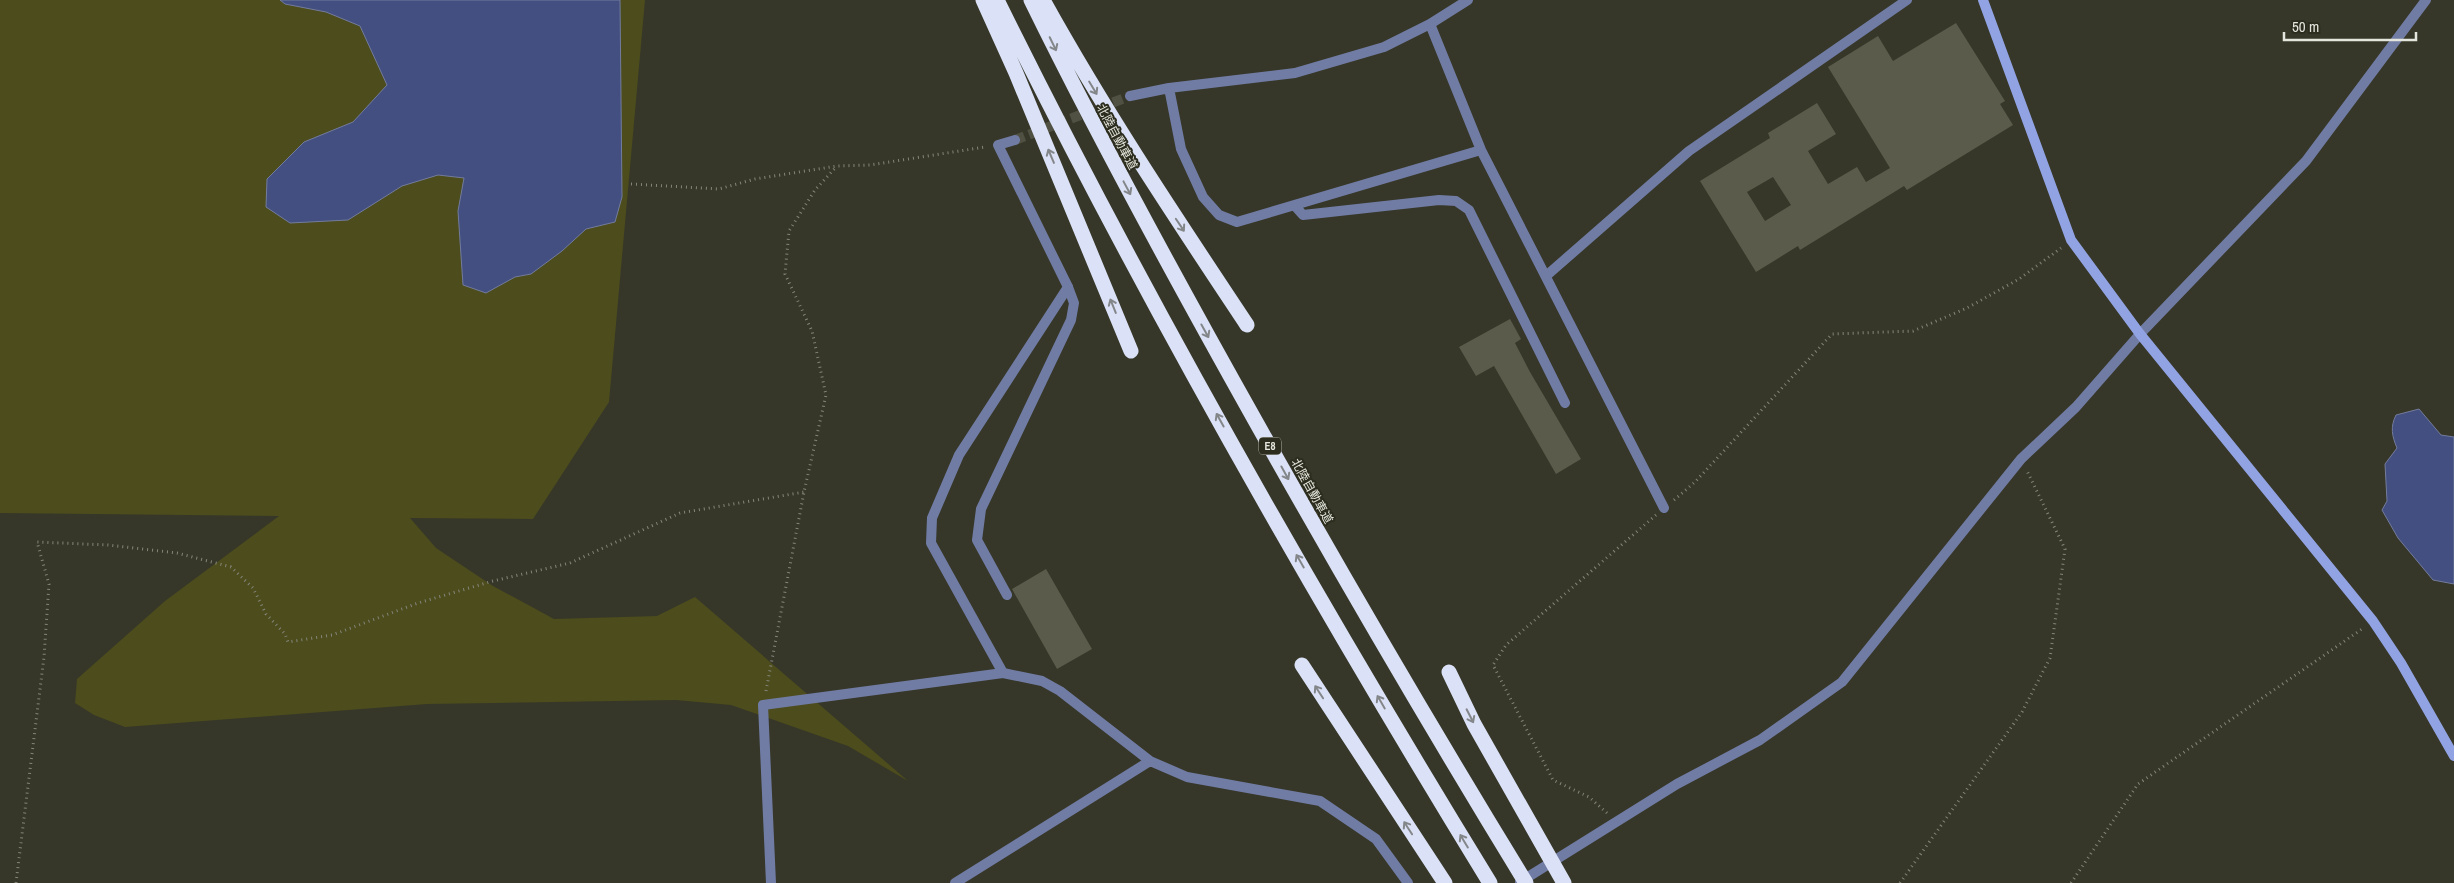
<svg xmlns="http://www.w3.org/2000/svg" width="2454" height="883" viewBox="0 0 2454 883" font-family="'Archivo Narrow','Noto Sans JP',sans-serif">
<style>
.green{fill:#4c4c1d}
.water{fill:#434f80;stroke:#737c9c}
.building{fill:#5a5b4b;fill-rule:evenodd}
.lines{fill:none;stroke-linecap:round;stroke-linejoin:round}
.street-tunnel{stroke:#505143;stroke-width:10;stroke-dasharray:10 5;stroke-linecap:butt}
.path{stroke:#85867a;stroke-width:3;stroke-dasharray:1 4;stroke-linecap:butt}
.lane{stroke:#717ca5;stroke-width:10}
.street{stroke:#717ca5;stroke-width:10}
.secondary{stroke:#92a3e4;stroke-width:10}
.highway{stroke:#dbe1f6;stroke-width:15}
.oneway{stroke:#84878a}
.labels{text-anchor:middle;dominant-baseline:central;stroke-width:4;stroke-linejoin:round;paint-order:stroke}
.shield{fill:#2c2d1f;stroke:#adaea3;stroke-width:1}
.shield-label{font-size:11px;font-weight:bold;fill:#e4e5dc}
.street-label{font-size:12px;fill:#e4e5dc;stroke:#2c2d1f}
</style>
<rect width="100%" height="100%" fill="#363728"/>
<!-- green -->
<path class="green" d="M0,0H645L609,402L533,519L410,518L436,548L493,586L554,619L657,616L695,597L908,781L848,746L731,705L676,700L427,704L125,727L94,715L75,703L77,679L165,601L279,516L0,513Z"/>
<!-- water -->
<path class="water" d="M280,0H620L622,197L615,222L586,229L562,251L531,274L515,277L486,293L463,285L458,211L464,178L438,175L402,186L348,220L290,223L266,207L267,179L304,142L353,122L387,85L360,26L326,12L285,4Z
M2419,409L2441,435L2454,437V584L2433,580L2398,538L2382,510L2387,501L2385,464L2397,448C2392,436 2390,427 2396,415Z"/>
<!-- building -->
<path class="building" d="M1956,23L2005,101L2000,104L2013,125L1907,190L1904,186L1800,250L1798,246L1756,272L1700,181L1770,138L1768,133L1817,103L1836,134L1808,151L1828,184L1857,167L1866,182L1890,168L1828,67L1878,36L1893,61ZM1773,177L1791,205L1765,221L1747,192Z
M1510,319L1521,339L1515,343L1530,372L1581,459L1556,474L1494,366L1476,376L1459,347Z
M1046,569L1092,649L1057,669L1012,589Z"/>
<g class="lines">
<!-- street-tunnel -->
<path class="street-tunnel" d="M1015,140L1130,96"/>
<!-- path -->
<path class="path" d="M631,184L719,189L755,179L837,166L870,165L985,147
M1674,500L1695,482L1832,334L1913,331L1967,308L2019,279L2061,248
M766,691L804,492L826,395L812,331L785,274L789,231L815,190L837,166
M1607,813L1589,797L1553,780L1493,665L1506,645L1656,515
M16,883L44,657L49,584L37,542L108,545L177,553L231,567L253,588L266,614L285,634L288,642L332,635L418,603L493,581L570,563L680,513L804,492
M1900,883L2022,712L2050,658L2065,549L2027,471
M2071,883L2138,784L2362,629"/>
<!-- lane -->
<path class="lane" d="M1295,206L1303,215L1439,200L1456,201L1469,210L1565,403
M1007,595L977,540L981,509L1071,320L1074,303L1068,287"/>
<!-- street -->
<path class="street" d="M1430,24L1481,150L1664,508
M1169,88L1181,149L1203,197L1219,215L1237,222L1481,150
M1130,96L1169,88L1295,73L1384,47L1430,24L1468,0
M1546,276L1689,151L1907,0
M1003,673L931,543L932,518L959,455L1068,287L998,145L1015,140
M1520,882L1677,784L1760,740L1842,682L2021,459L2076,407L2140,334L2306,161L2426,0
M771,883L763,705L1003,673L1042,681L1060,691L1150,761L1187,777L1320,801L1376,839L1408,883
M955,883L1150,761"/>
<!-- secondary -->
<path class="secondary" d="M1983,0L2071,240L2140,334L2373,621L2401,663L2454,756"/>
<!-- highway -->
<path class="highway" d="M983,0L1016,73L1131,351
M997,0C1146,302 1314,596 1490,883
M1031,0C1101,143 1178,283 1256,422C1343,577 1433,731 1526,883
M1043,0C1105,112 1176,218 1247,325
M1302,665L1445,883
M1449,672L1474,724L1564,883"/>
</g>
<!-- one-way arrows -->
<defs><path id="oneway-shaft" d="M-6 0H5M1.5-3L5.5 0L1.5 3" fill="none" stroke-width="1.6" stroke-linecap="round" stroke-linejoin="round" transform="scale(1.25)"/></defs>
<g class="oneway">
<use href="#oneway-shaft" transform="translate(1053 44) rotate(64)"/>
<use href="#oneway-shaft" transform="translate(1093 88) rotate(59)"/>
<use href="#oneway-shaft" transform="translate(1051 156) rotate(-113)"/>
<use href="#oneway-shaft" transform="translate(1127 188) rotate(62)"/>
<use href="#oneway-shaft" transform="translate(1180 225) rotate(56)"/>
<use href="#oneway-shaft" transform="translate(1113 306) rotate(-112)"/>
<use href="#oneway-shaft" transform="translate(1205 331) rotate(61)"/>
<use href="#oneway-shaft" transform="translate(1220 420) rotate(-119)"/>
<use href="#oneway-shaft" transform="translate(1285 473) rotate(61)"/>
<use href="#oneway-shaft" transform="translate(1300 561) rotate(-120)"/>
<use href="#oneway-shaft" transform="translate(1319 692) rotate(-123)"/>
<use href="#oneway-shaft" transform="translate(1381 702) rotate(-120)"/>
<use href="#oneway-shaft" transform="translate(1470 716) rotate(63)"/>
<use href="#oneway-shaft" transform="translate(1408 828) rotate(-123)"/>
<use href="#oneway-shaft" transform="translate(1464 841) rotate(-121)"/>
</g>
<g class="labels">
<!-- shield labels -->
<rect class="shield" x="1259" y="437.5" width="22" height="17" rx="4"/>
<g class="shield-label">
<text x="1270" y="446">E8</text>
</g>
<!-- street labels -->
<g class="street-label">
<text transform="translate(1117 137) rotate(62)">北陸自動車道</text>
<text transform="translate(1312 491) rotate(61)">北陸自動車道</text>
</g>
</g>
<!-- scale -->
<path d="M2284 32v8h132v-8" fill="none" stroke="#e4e5dc" stroke-width="2.5"/>
<text x="2292" y="32" font-size="15" fill="#e4e5dc" stroke="#2c2d1f" stroke-width="4" paint-order="stroke">50 m</text>
</svg>
